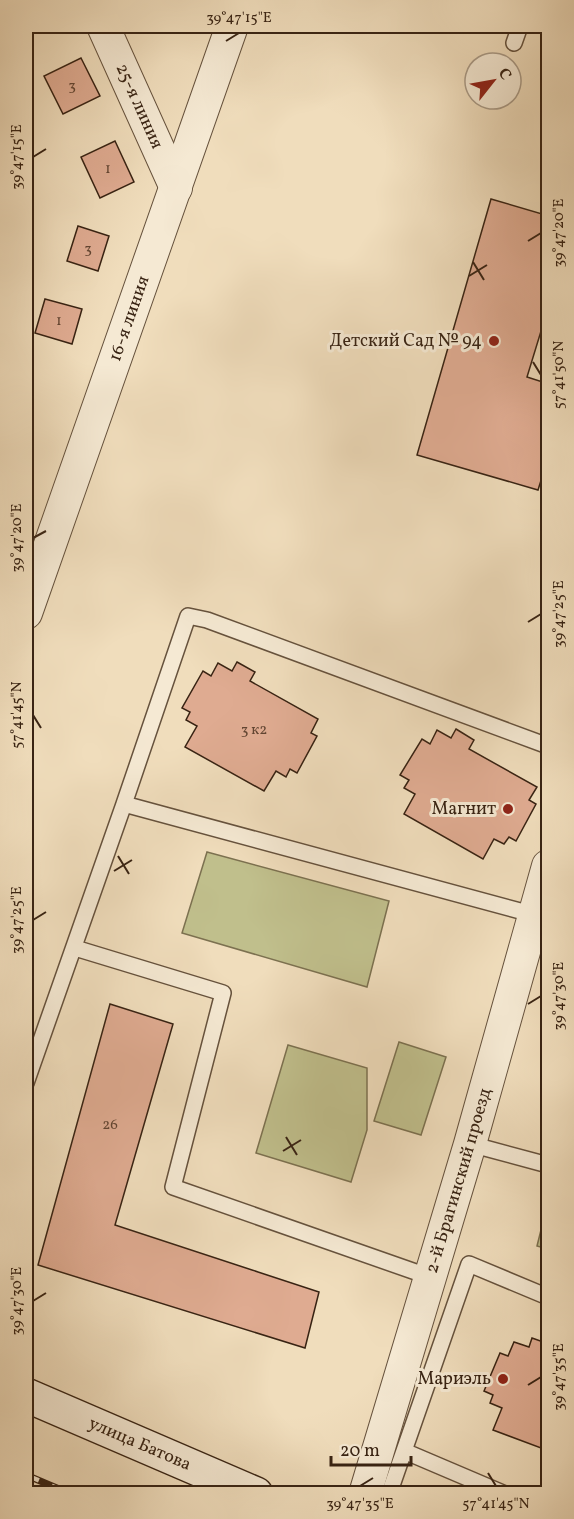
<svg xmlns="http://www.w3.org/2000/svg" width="574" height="1519" viewBox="0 0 574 1519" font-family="Vollkorn,serif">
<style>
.green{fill:#c0bf8c;stroke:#7c7150;stroke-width:1.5}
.building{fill:#dfab91;stroke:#382313;stroke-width:1.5}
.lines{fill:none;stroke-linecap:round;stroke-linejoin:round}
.lane-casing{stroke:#66523d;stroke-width:18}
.street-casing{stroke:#66523d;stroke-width:34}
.secondary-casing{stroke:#382313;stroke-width:36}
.lane{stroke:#f5e9d3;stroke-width:15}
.street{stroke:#f5e9d3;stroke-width:32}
.secondary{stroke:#f5e9d3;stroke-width:33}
.rail-casing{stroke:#382313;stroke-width:7}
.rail{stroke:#f5e9d3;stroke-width:4.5;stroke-dasharray:14;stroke-linecap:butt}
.ticks{fill:none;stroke:#382313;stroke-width:2}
.poi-dot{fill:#8f2418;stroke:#f5e9d3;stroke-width:2}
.labels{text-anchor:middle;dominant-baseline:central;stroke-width:6;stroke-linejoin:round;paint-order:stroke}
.number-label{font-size:15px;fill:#624532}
.street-label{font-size:18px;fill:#382313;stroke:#f5e9d3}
.poi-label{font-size:18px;fill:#382313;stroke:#f5e9d3;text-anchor:end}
.neatline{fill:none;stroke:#382313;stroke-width:2}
.ticks-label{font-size:15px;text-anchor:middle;fill:#382313}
</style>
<rect width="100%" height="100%" fill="#f0ddbc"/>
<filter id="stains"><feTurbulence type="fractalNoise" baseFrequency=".00333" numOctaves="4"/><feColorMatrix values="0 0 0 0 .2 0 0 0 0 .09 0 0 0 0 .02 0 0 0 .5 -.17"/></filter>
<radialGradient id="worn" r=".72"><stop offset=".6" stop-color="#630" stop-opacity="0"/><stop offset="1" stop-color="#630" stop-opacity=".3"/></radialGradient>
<!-- green -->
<path class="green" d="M207,852L389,901L367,987L182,933Z
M399,1042L446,1057L421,1135L374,1121Z
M288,1045L367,1068V1130L351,1182L256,1153Z
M548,1202V1249L537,1246Z"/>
<!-- building -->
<path class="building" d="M81,58L100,96L63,114L44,76Z
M115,141L134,182L100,198L81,157Z
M491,199L549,216V305L527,377L549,384V455L538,490L417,455Z
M78,226L109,236L98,271L67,261Z
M45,299L82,309L72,344L35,333Z
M237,662L255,672L250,681L318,719L311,733L317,736L297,773L290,769L286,777L276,771L264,791L185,747L197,726L186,720L190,712L182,708L203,671L211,676L218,663L232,671Z
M456,729L474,740L469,749L537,787L529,800L536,804L516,841L509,837L504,844L494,839L483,859L404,814L415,794L404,788L409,780L400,775L422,739L430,744L437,730L451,738Z
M110,1004L173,1024L115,1225L319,1292L305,1348L38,1265Z
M532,1338L549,1344V1451L493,1430L502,1408L490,1403L493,1395L484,1391L500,1353L508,1356L514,1342L529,1347Z"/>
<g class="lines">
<defs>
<path id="lane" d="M514,43L520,26
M124,804L188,616L207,620L548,746
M75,948L223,993L173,1187L430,1277
M26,1083L124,804L535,915
M470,1144L548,1165
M404,1451L505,1494
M389,1494L469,1264L548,1297"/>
<g id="street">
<path id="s1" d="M103,26L176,188"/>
<path id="s2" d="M26,613L232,26"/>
<path id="s3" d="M365,1494L470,1144L548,866"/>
</g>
<g id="secondary">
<path id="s4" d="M26,1395L256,1494"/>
</g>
</defs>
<!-- lane casing -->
<use href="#lane" class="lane-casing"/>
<!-- street casing -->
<use href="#street" class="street-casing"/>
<!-- secondary casing -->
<use href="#secondary" class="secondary-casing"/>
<!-- lane -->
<use href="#lane" class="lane"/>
<!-- street -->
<use href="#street" class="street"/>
<!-- secondary -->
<use href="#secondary" class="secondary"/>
<defs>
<path id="rail" d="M26,1475L71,1494"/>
</defs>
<!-- rail casing -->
<use href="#rail" class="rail-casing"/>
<!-- rail -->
<use href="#rail" class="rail"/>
</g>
<!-- ticks -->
<path class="ticks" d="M226,41L239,33M33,157L46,149M528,241L541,233M473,262L484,280M469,276L487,265M533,362L541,375M33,538L46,531M528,622L541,614M33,715L41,728M118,856L129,874M114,871L132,860M33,920L46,912M528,1004L541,996M286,1137L297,1155M283,1151L301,1140M33,1301L46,1293M528,1385L541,1377M488,1473L496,1486M360,1486L373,1478"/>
<!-- markers -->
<g class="poi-dot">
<circle cx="494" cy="341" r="6"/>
<circle cx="508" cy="809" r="6"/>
<circle cx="503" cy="1379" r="6"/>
</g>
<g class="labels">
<!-- number labels -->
<g class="number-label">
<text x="72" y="86">3</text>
<text x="108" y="169">1</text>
<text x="88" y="249">3</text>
<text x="59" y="321">1</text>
<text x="254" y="730">3 к2</text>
<text x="110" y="1125">26</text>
</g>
<!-- street labels -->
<g class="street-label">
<text stroke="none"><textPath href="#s1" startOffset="88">25-я линия</textPath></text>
<text stroke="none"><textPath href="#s2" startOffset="312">16-я линия</textPath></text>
<text stroke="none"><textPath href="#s3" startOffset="327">2-й Брагинский проезд</textPath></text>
<text stroke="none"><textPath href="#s4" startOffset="124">улица Батова</textPath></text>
</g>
<!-- poi labels -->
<g class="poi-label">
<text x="482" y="341">Детский Сад № 94</text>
<text x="496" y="809">Магнит</text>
<text x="491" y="1379">Мариэль</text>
</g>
</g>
<!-- margin -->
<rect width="574" height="1519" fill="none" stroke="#f0ddbc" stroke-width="66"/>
<!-- north arrow -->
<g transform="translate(493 81) rotate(59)"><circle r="28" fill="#f5e9d3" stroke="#a99a86" stroke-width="1.5"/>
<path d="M0-4.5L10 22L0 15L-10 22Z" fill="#8f2418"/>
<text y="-9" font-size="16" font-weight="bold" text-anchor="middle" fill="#382313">С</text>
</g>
<!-- scale -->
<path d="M331 1456v9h80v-9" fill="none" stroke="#382313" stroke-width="3"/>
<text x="340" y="1456" font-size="18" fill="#382313" stroke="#f5e9d3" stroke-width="4.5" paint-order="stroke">20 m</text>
<rect x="33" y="33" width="508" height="1453" class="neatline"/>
<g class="ticks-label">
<text x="239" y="22">39°47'15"E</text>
<text transform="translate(16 157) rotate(-90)" y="5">39°47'15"E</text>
<text transform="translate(558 233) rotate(-90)" y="5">39°47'20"E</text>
<text transform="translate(558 375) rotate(-90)" y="5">57°41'50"N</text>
<text transform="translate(16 538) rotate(-90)" y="5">39°47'20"E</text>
<text transform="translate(558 614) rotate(-90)" y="5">39°47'25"E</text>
<text transform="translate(16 715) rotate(-90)" y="5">57°41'45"N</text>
<text transform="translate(16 920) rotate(-90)" y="5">39°47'25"E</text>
<text transform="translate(558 996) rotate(-90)" y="5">39°47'30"E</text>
<text transform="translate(16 1301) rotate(-90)" y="5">39°47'30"E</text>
<text transform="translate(558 1377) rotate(-90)" y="5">39°47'35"E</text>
<text x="360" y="1508">39°47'35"E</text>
<text x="496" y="1508">57°41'45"N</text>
</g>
<rect width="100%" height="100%" filter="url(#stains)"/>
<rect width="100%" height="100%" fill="url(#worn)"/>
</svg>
